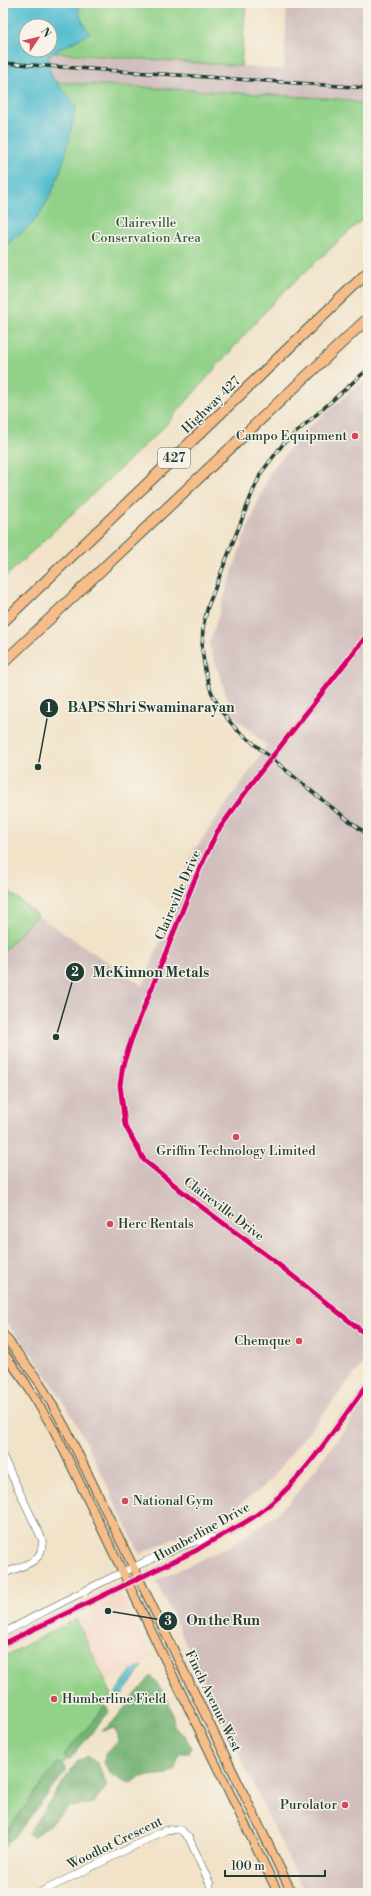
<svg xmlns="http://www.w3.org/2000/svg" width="371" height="1896" viewBox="0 0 371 1896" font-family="'Libre Bodoni',serif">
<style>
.built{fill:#f6d2c4}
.industrial{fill:#d1bfbe}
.green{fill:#91d188;stroke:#58875e;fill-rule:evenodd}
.forest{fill:#74b374;stroke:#4a7854}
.water{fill:#54becf;stroke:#3a7e82;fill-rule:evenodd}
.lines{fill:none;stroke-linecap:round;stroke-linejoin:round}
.minor-casing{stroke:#3e564a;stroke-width:8}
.major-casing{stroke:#3e564a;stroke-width:10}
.highway-casing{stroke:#3e564a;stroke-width:12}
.minor{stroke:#fff;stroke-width:7}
.major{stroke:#f7bd88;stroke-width:8}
.highway{stroke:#f7bd88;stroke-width:10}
.rail-casing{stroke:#1f3d34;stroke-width:3.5}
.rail{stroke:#f7f3e8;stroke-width:2;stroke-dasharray:6;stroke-linecap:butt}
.cycleway-casing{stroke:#f7f3e8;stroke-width:8}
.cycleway{stroke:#d6006c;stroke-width:5}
.poi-dot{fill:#d1495b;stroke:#f7f3e8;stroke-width:1.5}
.labels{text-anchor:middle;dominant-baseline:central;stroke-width:3;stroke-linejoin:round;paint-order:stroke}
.shield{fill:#f7f3e8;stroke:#60746a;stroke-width:1}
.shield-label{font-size:12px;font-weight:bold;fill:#1f3d34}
.park-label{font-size:13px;fill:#365b45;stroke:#f7f3e8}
.street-label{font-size:13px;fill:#1f3d34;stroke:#f7f3e8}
.poi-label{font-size:13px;fill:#1f3d34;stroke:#f7f3e8;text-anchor:end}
.leader{fill:none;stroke:#1f3d34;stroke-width:1.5}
.callout-dot{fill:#1f3d34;stroke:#f7f3e8;stroke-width:1.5}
.mark-label{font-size:12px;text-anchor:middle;font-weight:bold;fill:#fff}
.callout-label{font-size:14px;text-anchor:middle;font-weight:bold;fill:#1f3d34;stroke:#f7f3e8;stroke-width:3;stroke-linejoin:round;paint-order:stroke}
</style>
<rect width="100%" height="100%" fill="#f7f3e8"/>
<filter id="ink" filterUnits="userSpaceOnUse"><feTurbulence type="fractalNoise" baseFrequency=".025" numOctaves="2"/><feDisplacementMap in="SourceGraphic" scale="8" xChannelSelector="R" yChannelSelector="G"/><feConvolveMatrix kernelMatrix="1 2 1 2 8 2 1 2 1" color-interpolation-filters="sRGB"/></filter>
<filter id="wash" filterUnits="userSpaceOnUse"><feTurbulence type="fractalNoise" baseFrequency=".012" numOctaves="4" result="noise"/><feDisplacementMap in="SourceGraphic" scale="16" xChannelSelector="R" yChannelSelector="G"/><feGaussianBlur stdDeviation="0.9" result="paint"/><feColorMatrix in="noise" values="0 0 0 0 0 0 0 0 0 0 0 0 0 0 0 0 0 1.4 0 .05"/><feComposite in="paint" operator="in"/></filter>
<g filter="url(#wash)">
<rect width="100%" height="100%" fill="#f1e2c8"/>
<!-- built -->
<path class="built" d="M121,1595L153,1658L106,1682L76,1619Z"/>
<!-- industrial -->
<path class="industrial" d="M287,3H368V105L340,99L55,82L48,70L49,55L53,53L241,66L284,70Z
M368,377V1357L265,1486L222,1517L140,1554L79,1428L62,1399L34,1357L3,1319V952L37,915L143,986L195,849L267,746L233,715L209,644L240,548L270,472L307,429Z
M368,1399V1893H305L156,1581L230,1546L277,1514L297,1493Z"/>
<!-- green -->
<path class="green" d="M3,3H246L241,66L3,49ZM26,26H50V50H26Z
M3,73L55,82L340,99L368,105V214L276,299L164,427L3,579Z
M3,886L37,915L3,952Z
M76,1619L112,1695L3,1850V1657Z"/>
<!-- forest -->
<path class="forest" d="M151,1676C165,1693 173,1705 174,1728L185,1736L191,1747L188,1753H179L175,1769L167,1774L140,1777L130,1784L111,1774L104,1763L105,1754L118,1741L115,1728L102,1731L112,1723Z
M106,1706L109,1712L69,1760L64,1756L66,1752Z
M87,1756L98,1764L107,1786L94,1803L69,1807L43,1830L32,1837L28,1833L77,1762Z
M58,1762L65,1767V1772L13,1839L3,1841V1836Z"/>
<!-- water -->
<path class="water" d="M3,3H80C76,15 84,24 90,33L49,55C48,86 63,84 76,106C68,146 60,186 36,219C26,232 11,237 3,251ZM26,26H50V50H26Z
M143,1666L122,1695L115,1694L132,1670Z"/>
</g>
<g filter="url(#ink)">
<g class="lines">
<defs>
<path id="minor" d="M368,634L258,775L217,832L194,881L132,1038L123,1065L120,1085L125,1125L144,1160L195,1202L274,1261L368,1336
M3,1457L42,1539C45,1564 22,1565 3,1574
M3,1633C50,1609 97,1583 145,1562C168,1552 190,1541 214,1537
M3,1644L197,1550C215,1538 236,1529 255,1516C300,1486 335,1427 368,1384
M39,1893L166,1830L178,1829L182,1831L189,1838L210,1884V1893"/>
<path id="major" d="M3,1334L40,1383L66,1429L292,1893
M3,1352L25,1382L55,1432L278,1893"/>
<path id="highway" d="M3,622L368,272
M3,663L368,318"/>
</defs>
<!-- minor casing -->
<use href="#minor" class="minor-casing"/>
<!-- major casing -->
<use href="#major" class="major-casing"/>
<!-- highway casing -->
<use href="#highway" class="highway-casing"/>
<!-- minor -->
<use href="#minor" class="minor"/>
<!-- major -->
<use href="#major" class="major"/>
<!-- highway -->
<use href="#highway" class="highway"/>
<defs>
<path id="rail" d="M3,63L368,88
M368,369L283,444L261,473L251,496L208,606L203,627L202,649L205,670L211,691L221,711L236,729L326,803L368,835"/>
</defs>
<!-- rail casing -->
<use href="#rail" class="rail-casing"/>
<!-- rail -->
<use href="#rail" class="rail"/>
<defs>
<path id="cycleway" d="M368,634L258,775L217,832L194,881L132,1038L123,1065L120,1085L125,1125L144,1160L195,1202L274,1261L368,1336
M3,1644L197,1550C215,1538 236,1529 255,1516C300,1486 335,1427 368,1384"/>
</defs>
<!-- cycleway casing -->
<use href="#cycleway" class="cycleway-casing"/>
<!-- cycleway -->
<use href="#cycleway" class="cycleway"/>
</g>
</g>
<!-- markers -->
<g class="poi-dot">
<circle cx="355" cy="436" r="4"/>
<circle cx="236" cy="1137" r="4"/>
<circle cx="110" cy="1224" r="4"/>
<circle cx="299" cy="1341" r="4"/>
<circle cx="125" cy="1501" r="4"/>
<circle cx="54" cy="1699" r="4"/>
<circle cx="345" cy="1805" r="4"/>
</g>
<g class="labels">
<!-- shield labels -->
<rect class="shield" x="158" y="448" width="32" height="20" rx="3"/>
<g class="shield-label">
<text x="174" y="458">427</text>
</g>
<!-- park labels -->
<g class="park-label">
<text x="146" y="223">Claireville<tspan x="146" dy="15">Conservation Area</tspan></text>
</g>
<!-- street labels -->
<g class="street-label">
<text transform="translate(211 405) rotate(-44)">Highway 427</text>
<text transform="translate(178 895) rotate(-67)">Claireville Drive</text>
<text transform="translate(224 1209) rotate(37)">Claireville Drive</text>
<text transform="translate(202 1532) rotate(-29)">Humberline Drive</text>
<text transform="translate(213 1701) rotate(64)">Finch Avenue West</text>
<text transform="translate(115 1843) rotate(-26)">Woodlot Crescent</text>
</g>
<!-- poi labels -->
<g class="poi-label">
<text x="347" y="436">Campo Equipment</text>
<text x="236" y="1151" text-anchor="middle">Griffin Technology Limited</text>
<text x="118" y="1224" text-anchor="start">Herc Rentals</text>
<text x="291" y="1341">Chemque</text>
<text x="133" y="1501" text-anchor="start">National Gym</text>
<text x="62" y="1699" text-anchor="start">Humberline Field</text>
<text x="337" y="1805">Purolator</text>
</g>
</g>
<!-- callouts -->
<path class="leader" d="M38 767L49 708M56 1037L75 972M108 1611L168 1621"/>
<g class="callout-dot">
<circle cx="38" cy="767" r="4"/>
<circle cx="56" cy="1037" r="4"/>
<circle cx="108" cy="1611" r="4"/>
<circle cx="49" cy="708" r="10"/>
<circle cx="75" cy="972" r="10"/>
<circle cx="168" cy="1621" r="10"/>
</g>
<g class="mark-label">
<text x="49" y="712">1</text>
<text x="75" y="976">2</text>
<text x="168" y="1625">3</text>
</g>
<g class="callout-label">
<text x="151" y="712">BAPS Shri Swaminarayan</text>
<text x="151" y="977">McKinnon Metals</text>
<text x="223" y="1625">On the Run</text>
</g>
<!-- margin -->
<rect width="371" height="1896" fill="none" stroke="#f7f3e8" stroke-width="16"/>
<!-- north arrow -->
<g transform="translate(38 38) rotate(55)"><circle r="19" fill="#f7f3e8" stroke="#a1aaa0"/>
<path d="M0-3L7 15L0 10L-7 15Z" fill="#d1495b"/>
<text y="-6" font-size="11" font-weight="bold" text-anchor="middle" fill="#1f3d34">N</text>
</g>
<!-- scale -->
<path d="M225 1870v6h100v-6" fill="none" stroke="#1f3d34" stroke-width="2"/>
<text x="231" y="1870" font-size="12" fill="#1f3d34" stroke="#f7f3e8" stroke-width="3" paint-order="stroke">100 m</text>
</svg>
